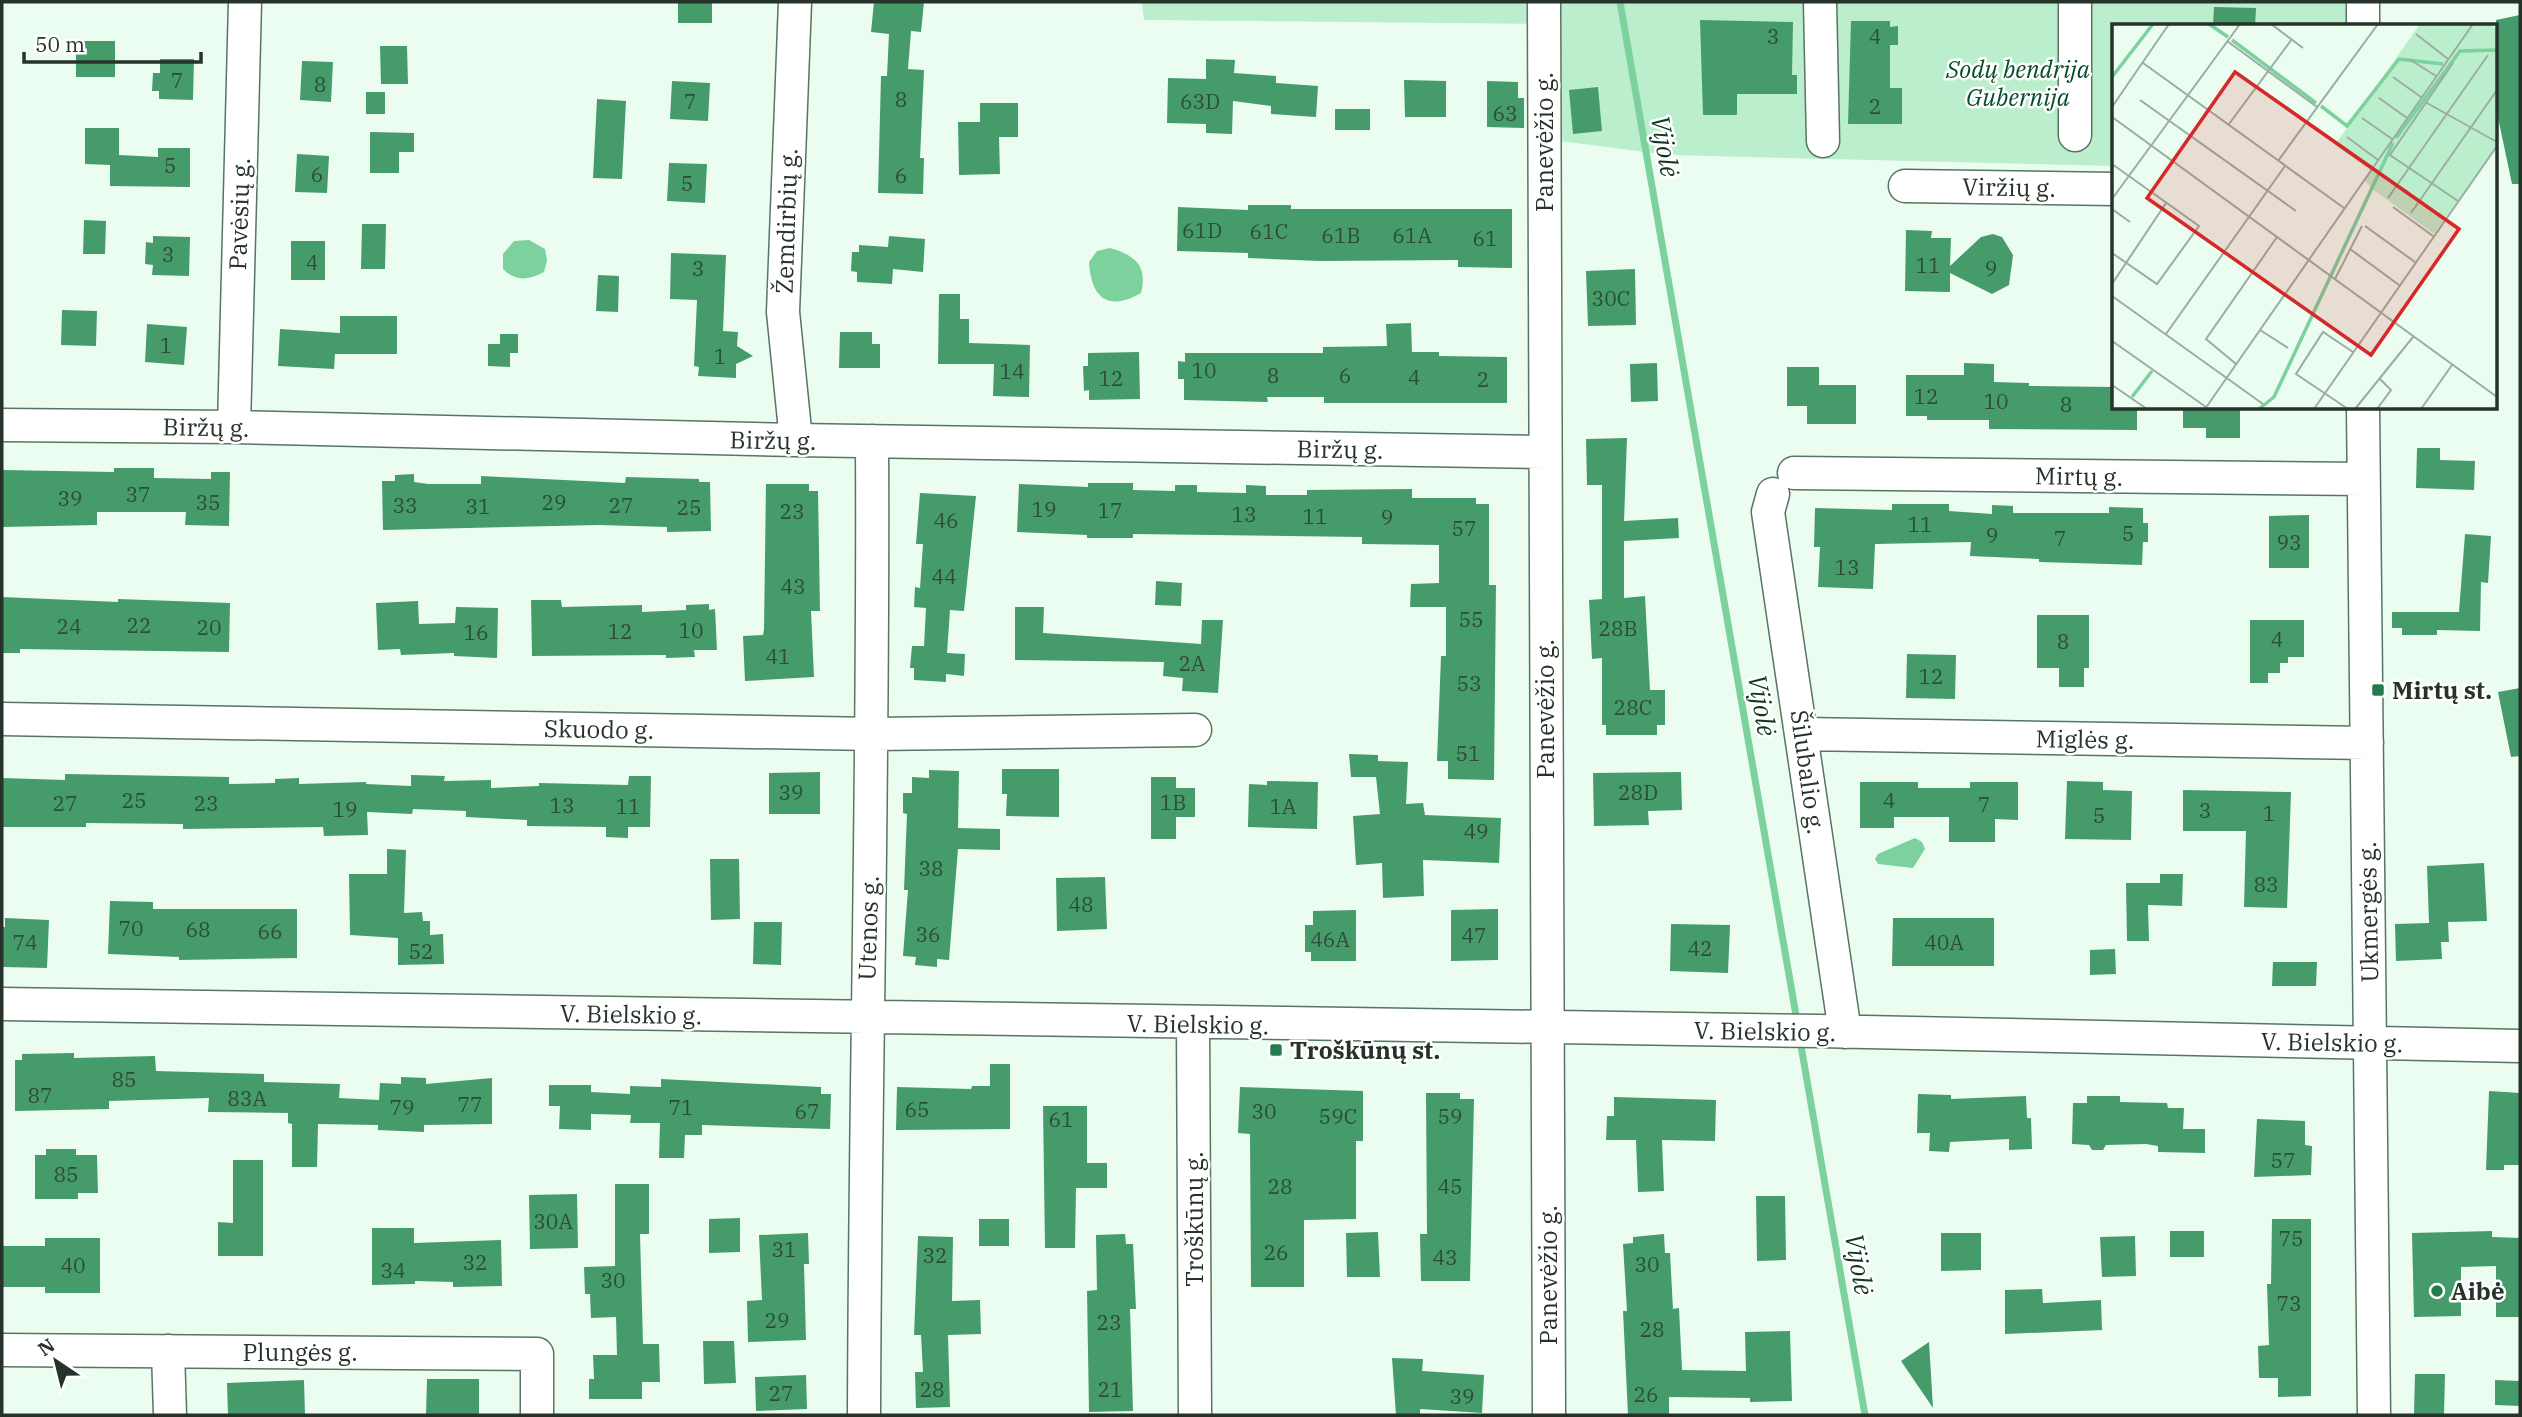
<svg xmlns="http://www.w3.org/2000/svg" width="2522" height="1417" viewBox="0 0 2522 1417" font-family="'IBM Plex Serif',serif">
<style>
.green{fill:#bec}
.water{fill:#7cd19d}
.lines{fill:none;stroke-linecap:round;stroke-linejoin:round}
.stream{stroke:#7cd19d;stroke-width:7}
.building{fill:#469b6b}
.minor-casing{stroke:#597462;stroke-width:35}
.minor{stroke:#fff;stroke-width:32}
.poi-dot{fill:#267b4e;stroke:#fff;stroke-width:2.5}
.labels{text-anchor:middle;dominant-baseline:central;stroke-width:5;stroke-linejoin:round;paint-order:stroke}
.number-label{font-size:21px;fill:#2e4c3a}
.park-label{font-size:24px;font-style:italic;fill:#064b2b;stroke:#fff}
.street-label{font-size:24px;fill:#26322a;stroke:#fff}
.poi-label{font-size:24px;font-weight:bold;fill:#26322a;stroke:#fff;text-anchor:start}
.water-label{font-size:26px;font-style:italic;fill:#113622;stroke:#fff}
.inset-river{fill:none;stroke:#7cd19d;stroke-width:3.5}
.inset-road{fill:none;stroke:#9caca1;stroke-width:2}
.view{fill:#d62828;fill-opacity:0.15;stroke:#d62828;stroke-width:3.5}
.inset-edge{fill:none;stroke:#26322a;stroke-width:3.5}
</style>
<rect width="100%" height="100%" fill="#ebfdf1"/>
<!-- green -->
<path class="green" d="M1142,2H2363V26H2114V166L1669,155L1544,139L1543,24L1144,20Z"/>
<!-- water -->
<path class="water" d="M529,240L545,249L547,260L544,272C528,280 516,282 503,269V254L514,241Z
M1110,248C1135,255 1148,266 1141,293C1108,312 1091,298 1089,262L1097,251Z
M1915,838L1922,842L1925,849L1913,868L1878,864L1875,859L1878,854Z"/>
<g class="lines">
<!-- stream -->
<path class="stream" d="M1620,2L1797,1021
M1800,1040L1865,1415"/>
</g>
<!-- building -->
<path class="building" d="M678,2H712V23H678Z
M874,2H924L921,32L911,31L908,69L924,70L920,158H924L923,194L878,193L881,76H887L889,34L871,32Z
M2214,7L2256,8L2255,26H2213Z
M2520,15V184H2512L2496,108V20Z
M1700,20L1793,22L1792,75H1797V94H1737V115H1703Z
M1851,21H1890V27L1898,26V45H1890V88H1902V124H1848Z
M76,41H115V77H76Z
M380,46H407L408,84H381Z
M160,59H194L193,100L159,99V91H152L153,73H160Z
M1206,59L1235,60L1234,73L1276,76V83L1318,86L1316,117L1271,114V106L1233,101L1232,134L1206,133V124L1167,123L1168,78L1206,79Z
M302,61L333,62L331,102L300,100Z
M1404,80L1446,81V117H1405Z
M672,81L710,83L708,121L670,119Z
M1487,81L1518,82V98H1524V128L1487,127Z
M1598,87L1602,131L1573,134L1569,90Z
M366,92H385V114H366Z
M597,99L626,101L622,179L593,178Z
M980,103H1018V137H999L1000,174L959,175L958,122H980Z
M1335,109H1370V130H1335Z
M85,128H119V155L158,157V148H190V187L110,186V165L85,164Z
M370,132L414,133V152H399V173H370Z
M297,154L329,156L327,193L295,192Z
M669,163L707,164L705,203L667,201Z
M1248,205H1291V209H1512V268L1458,267V260L1320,261L1248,258V253L1177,251L1178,207L1248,210Z
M84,220L106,221L105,254H83Z
M362,224H386L385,269H361Z
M1906,230L1932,231L1931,238H1951L1950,266L1981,237L1993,234L2002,237L2013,255L2009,285L1992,294L1950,273V292L1905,291Z
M153,236L190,237L189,276L152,275L153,265L145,264L146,242L153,243Z
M889,236L925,239L923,272L893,269L892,284L857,282V272L851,271L852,252H859V245L888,247Z
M291,241H325V280H291Z
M671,253L726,255L723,331L738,332L737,346L753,356L736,364V378L698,376L699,367L694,366L697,300L670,299Z
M1635,269L1636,325L1588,326L1586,271Z
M598,275L619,276L618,312L596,311Z
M939,294H960V319H969V343L1030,345L1029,397L993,396L994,364H938Z
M62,310L97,311L96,346L61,345Z
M340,316H397V354H335L334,369L278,366L280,329L340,333Z
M1411,323L1412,352H1439V356L1507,357V403H1324V397H1267L1268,402L1184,400V379H1178V361L1185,362V353H1323V347L1387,346L1386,324Z
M147,324L187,327L184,365L145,362Z
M840,332H872V344H880V368H839Z
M500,334H518V353H510V367L488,366V344H500Z
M1139,352L1140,399L1089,400V390L1084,391L1083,366H1088V353Z
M1657,363L1658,401L1631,402L1630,364Z
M1964,363L1994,364V382L2029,383V386L2114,387V408H2137V430L1989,429V420H1927V416H1906V375H1964Z
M1787,367H1819V385H1856V424H1807V406H1787Z
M2183,408H2240V438H2206V428H2183Z
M1627,438L1624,521L1678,518L1679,538L1624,541V598L1645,596L1650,690H1665V725H1657V735H1606V725H1602V658L1592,659L1589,600L1602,599V485H1587L1586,439Z
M2417,448H2440V460L2475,461L2474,490L2416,488Z
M114,468H154V478L211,479V472H230L229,526L185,525L186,512H97V525L2,527V470L114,472Z
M414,474V482L428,484H481V476L625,483L626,477L699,479V482H710L711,531L667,532V527L599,525L383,530L382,481H395V475Z
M1088,483H1133V490L1175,491V485H1197V492L1246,493V485L1266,486V495H1307V490L1412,489V498H1476V504H1489V585H1496L1494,780L1448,779V761H1437L1441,656H1446V607H1410L1411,584L1439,583V545L1362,544V537L1133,534V538H1087V535L1017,532L1019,484L1088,487Z
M766,484H809V491H818L820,611H811L814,677L745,681L743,636L763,635L764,629Z
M920,493L976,496L964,611L950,610L947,653L965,654L964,676L946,674V682L914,680V668H910L912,646H924L926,608L914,607L915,587L920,588L923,544H916Z
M1892,504H1949V511L1992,514V505L2013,506V513H2109V507L2143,508V523H2148V542H2143L2142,565L2039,562V559L1970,556L1971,542L1875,544L1873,589L1818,587L1820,547H1814L1815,508L1892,510Z
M2309,515V568H2269V516Z
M2465,534L2491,536L2488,583L2481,582L2480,631L2437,630V635H2402V628H2392V612H2459Z
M1156,581L1182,583L1181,606L1155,605Z
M2,597L118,602V599L230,603L229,652L20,649V653H2Z
M531,600H561L562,607L642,605V612L686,610V605L709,604V610L715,609L717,650H694L695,657L666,658V655L532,656Z
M418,601L419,624L455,623L456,607L498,608L497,658L454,656V653L401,655L400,649L378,650L376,603Z
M1015,607H1044L1043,633L1201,644L1202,620H1223L1218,693L1182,691L1183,678L1163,676L1164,662L1015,660Z
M2037,615H2089V668H2084V687H2059V668H2037Z
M2250,620H2304V657H2288V663H2280V673H2268V683H2250Z
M1907,654L1956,655L1955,699L1906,698Z
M2520,688V756L2511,757L2498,692Z
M1349,754L1378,755V761L1408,762L1406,804L1423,803L1425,815L1501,818L1499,863L1423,860L1424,896L1383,898L1382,863L1356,865L1353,816L1380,814L1376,777H1351Z
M1002,769H1059V817L1006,816L1007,794H1002Z
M929,770L959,771L958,828L1000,829V850L958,849L949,960L937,959V967L915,965L916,957L903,956L908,890H904L907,814L903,813V793H912V777L929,778Z
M820,772V814H769V773Z
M1681,772L1682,810L1648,811L1649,825L1594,826L1593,773Z
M65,774L229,777V784L275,783V779L299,778V784L366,782V784L411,786V775L445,776L444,781L491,780V788L539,786V783L628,785L629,776H651L650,827H628V838L606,837V827L527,826V820L466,817V811L413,809L412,814L367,812L368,835L324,836L323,827L183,829V824L86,823V827H2V778L65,780Z
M1151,777H1176V788H1195V817H1176V839H1151Z
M1267,781L1318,782L1317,829L1248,827L1249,784L1267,785Z
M2067,781L2103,782V790L2132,791L2131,840L2065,839Z
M1860,782H1918V788H1970V782H2018V820L1995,819V842H1949V817H1894V828H1860Z
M2183,790L2291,792L2287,908L2244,907L2246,831H2183Z
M387,849L406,850L404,913L422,912L423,921H430V935L443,934L444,964L398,965V938L350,935L349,874H387Z
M710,859H739L740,919L711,920Z
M2484,863L2487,921L2448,922L2449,942H2441L2442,959L2396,961L2395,924L2429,923L2427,866Z
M2160,874H2183L2182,906L2148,905L2149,941H2127L2126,883H2160Z
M1105,877L1107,929L1057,931L1056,878Z
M110,901L153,902V909H297V958L179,960V957L108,954Z
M1498,909V960L1451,961V910Z
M1356,910V961H1311V952H1305V925H1313V911Z
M5,918L49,920L47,968L3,967L2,927H5Z
M1893,918H1994V966H1892Z
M754,922H782L781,965L753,964Z
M1671,924L1730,925L1728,973L1670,971Z
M2115,949L2116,974L2090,975V950Z
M2273,962H2317L2316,986H2272Z
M74,1053V1058L155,1056L156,1071L264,1074V1082L340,1084L339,1098L379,1100L380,1083L401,1084V1077L426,1078V1084L492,1078V1124L424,1125V1132L378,1130V1125L318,1124L317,1167H292V1124L288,1123V1113L208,1112L209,1098L109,1101V1109L15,1111V1060H22V1054Z
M990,1064H1010V1129L896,1130L897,1087L971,1089L972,1086H990Z
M661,1079L821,1087V1094H831L830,1129L702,1125V1135H685L684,1158H659L660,1123H630L631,1115L591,1114V1130L559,1129L560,1106H549V1085H591V1092L630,1094V1086L661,1087Z
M1240,1087L1363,1091V1141H1356V1219L1304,1220V1287H1251L1250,1134L1238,1133Z
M2489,1091L2520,1093V1165H2504V1170H2486Z
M1426,1093H1460V1099H1474L1470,1281H1421L1420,1234H1427Z
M1918,1094L1951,1095V1099L2026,1096L2027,1118H2031L2032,1149L2009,1150V1139L1950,1142L1949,1152L1929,1151L1930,1133H1917Z
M2087,1096H2120V1102L2167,1103L2168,1108H2184L2183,1129H2205V1153L2158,1152V1146L2146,1144L2106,1145L2103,1150H2092L2089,1145L2072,1144L2073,1103H2087Z
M1614,1097L1716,1100L1715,1141L1662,1140L1664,1191L1638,1192L1636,1140H1606L1607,1116H1614Z
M1043,1106H1087V1163H1107V1188H1076L1075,1248H1045Z
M2257,1119L2305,1121V1145L2312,1146L2311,1175L2254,1177Z
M46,1149H76V1155H97L98,1193H78V1199H35V1155H46Z
M233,1160H263V1256H218V1222L233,1223Z
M615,1184H649V1234H640L643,1344H659L660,1382H642V1399H589V1379H594L593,1355H617L616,1317L591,1318L590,1294H585L584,1267L615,1266Z
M577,1194L578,1248L530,1249L529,1195Z
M1756,1196H1785L1786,1260L1757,1261Z
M740,1218V1252L709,1253V1219Z
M979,1219H1009V1246H979Z
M2272,1219H2311V1396L2278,1397V1378H2259L2258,1346L2269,1345L2267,1284H2271Z
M372,1228H414V1243L501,1240L502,1286L453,1287V1282L415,1281V1284L372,1285Z
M2170,1231H2204V1257H2170Z
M2492,1231V1237L2520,1238V1317H2496V1266L2461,1267V1316L2414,1317L2412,1233Z
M1378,1232L1380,1277H1347L1346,1233Z
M808,1233L809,1264H804L806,1340L748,1342L747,1301L762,1300L759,1235Z
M1941,1233H1981V1270L1941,1271Z
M1125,1234L1126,1244H1133L1136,1309H1130L1133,1411L1089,1412L1087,1291L1097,1290L1096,1235Z
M1664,1234L1665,1253H1670L1673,1309L1679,1308L1682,1370L1746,1371L1745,1332L1790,1331L1792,1401L1750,1402V1398L1669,1397V1415H1628L1623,1311H1627L1623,1244L1633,1243V1237Z
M918,1236L953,1237L952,1301L980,1300L981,1334L948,1335L950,1407L916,1408L915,1372H923L921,1335H914Z
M2135,1236L2136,1276L2102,1277L2100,1237Z
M45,1238H100V1293H45V1287H2V1246H45Z
M2042,1289L2043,1303L2101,1300L2102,1330L2005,1334V1290Z
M703,1341H734L736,1383L704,1384Z
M1929,1342L1933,1408L1901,1361Z
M1392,1358L1423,1359L1422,1371L1484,1375L1482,1413L1420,1409V1415H1396Z
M2415,1374H2445L2444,1415H2414Z
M806,1375L807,1409L756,1411L755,1377Z
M427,1379H479V1415H426Z
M304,1380L305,1415H228L227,1383Z
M2495,1380L2520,1381V1406L2495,1405Z"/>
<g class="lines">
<defs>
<path id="minor" d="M795,2L783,312L796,440
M1544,2L1549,1415
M1820,2L1823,141
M2075,2V135
M2363,26V2
M1905,186L2114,189
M2363,408L2374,1415
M2,425L234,427L796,440L1545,452
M234,427L245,2
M1794,473L2363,479
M1773,494L1768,512L1845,1032
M2,719L873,734L1195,730
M1803,734L2367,743
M2,1004L1819,1031L2520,1046
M1193,1023L1195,1415
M2,1350L537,1354V1415
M168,1351L170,1415
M864,1415C865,1091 874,766 872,441"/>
</defs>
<!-- minor casing -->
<use href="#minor" class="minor-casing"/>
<!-- minor -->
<use href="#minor" class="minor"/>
</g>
<!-- markers -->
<g class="poi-dot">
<rect x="2371" y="683" width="14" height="14" rx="3.5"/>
<rect x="1269" y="1043" width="14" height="14" rx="3.5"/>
<circle cx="2437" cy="1291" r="7"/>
</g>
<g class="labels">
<!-- number labels -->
<g class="number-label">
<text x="1773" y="36">3</text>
<text x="1875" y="36">4</text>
<text x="177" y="80">7</text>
<text x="320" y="84">8</text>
<text x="901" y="99">8</text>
<text x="690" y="101">7</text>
<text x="1200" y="101">63D</text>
<text x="1875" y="106">2</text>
<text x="1505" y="113">63</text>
<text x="170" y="165">5</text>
<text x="317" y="174">6</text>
<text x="901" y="175">6</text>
<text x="687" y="183">5</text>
<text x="1202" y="230">61D</text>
<text x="1269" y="231">61C</text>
<text x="1341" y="235">61B</text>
<text x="1412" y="235">61A</text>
<text x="1485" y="238">61</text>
<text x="168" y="254">3</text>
<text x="312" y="262">4</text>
<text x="1928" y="265">11</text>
<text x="698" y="268">3</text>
<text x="1991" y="268">9</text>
<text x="1611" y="298">30C</text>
<text x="166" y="345">1</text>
<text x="720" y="356">1</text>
<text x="1204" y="370">10</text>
<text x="1012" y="371">14</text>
<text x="1273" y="375">8</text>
<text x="1345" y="375">6</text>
<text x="1414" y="377">4</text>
<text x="1111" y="378">12</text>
<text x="1483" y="379">2</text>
<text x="1926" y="396">12</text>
<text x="1996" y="401">10</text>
<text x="2066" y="404">8</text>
<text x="138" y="494">37</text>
<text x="70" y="498">39</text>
<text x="208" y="502">35</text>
<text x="554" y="502">29</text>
<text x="405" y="505">33</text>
<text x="621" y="505">27</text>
<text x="478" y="506">31</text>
<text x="689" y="507">25</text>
<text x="1044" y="509">19</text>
<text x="1110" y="510">17</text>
<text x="792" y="511">23</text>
<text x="1244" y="514">13</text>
<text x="1315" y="516">11</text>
<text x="1387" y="517">9</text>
<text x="946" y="520">46</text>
<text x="1920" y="524">11</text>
<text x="1464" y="528">57</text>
<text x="2128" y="533">5</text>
<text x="1992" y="535">9</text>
<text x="2060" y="538">7</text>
<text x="2289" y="542">93</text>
<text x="1847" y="567">13</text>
<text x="944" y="576">44</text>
<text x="793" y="586">43</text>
<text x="1471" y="619">55</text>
<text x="139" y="625">22</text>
<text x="69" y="626">24</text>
<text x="209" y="627">20</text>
<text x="1618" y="628">28B</text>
<text x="691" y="630">10</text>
<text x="620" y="631">12</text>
<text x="476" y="632">16</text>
<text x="2277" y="639">4</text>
<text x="2063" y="641">8</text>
<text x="778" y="656">41</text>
<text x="1192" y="663">2A</text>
<text x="1931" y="676">12</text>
<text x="1469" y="683">53</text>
<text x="1633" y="707">28C</text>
<text x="1468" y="753">51</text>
<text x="791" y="792">39</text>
<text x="1638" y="792">28D</text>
<text x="134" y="800">25</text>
<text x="1889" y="800">4</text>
<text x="1173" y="802">1B</text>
<text x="65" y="803">27</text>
<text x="206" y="803">23</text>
<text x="1984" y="804">7</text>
<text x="562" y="805">13</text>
<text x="628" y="806">11</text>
<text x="1283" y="806">1A</text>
<text x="345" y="809">19</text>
<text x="2205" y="810">3</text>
<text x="2269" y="813">1</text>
<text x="2099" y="815">5</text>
<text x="1476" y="831">49</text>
<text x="931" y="868">38</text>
<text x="2266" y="884">83</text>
<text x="1081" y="904">48</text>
<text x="131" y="928">70</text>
<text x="198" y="929">68</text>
<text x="270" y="931">66</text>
<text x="928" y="934">36</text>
<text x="1474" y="935">47</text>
<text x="1330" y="939">46A</text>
<text x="25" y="942">74</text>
<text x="1944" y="942">40A</text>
<text x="1700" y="948">42</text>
<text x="421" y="951">52</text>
<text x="124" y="1079">85</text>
<text x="40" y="1095">87</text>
<text x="247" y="1098">83A</text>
<text x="470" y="1104">77</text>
<text x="402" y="1107">79</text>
<text x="681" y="1107">71</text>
<text x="917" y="1109">65</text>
<text x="807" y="1111">67</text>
<text x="1264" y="1111">30</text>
<text x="1338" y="1116">59C</text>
<text x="1450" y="1116">59</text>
<text x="1061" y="1119">61</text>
<text x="2283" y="1160">57</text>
<text x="66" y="1174">85</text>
<text x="1280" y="1186">28</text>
<text x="1450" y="1186">45</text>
<text x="553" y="1221">30A</text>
<text x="2291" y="1238">75</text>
<text x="784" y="1249">31</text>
<text x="1276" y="1252">26</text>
<text x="935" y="1255">32</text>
<text x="1445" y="1257">43</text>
<text x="475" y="1262">32</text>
<text x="1647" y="1264">30</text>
<text x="73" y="1265">40</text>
<text x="393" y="1270">34</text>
<text x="613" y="1280">30</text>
<text x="2289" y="1303">73</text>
<text x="777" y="1320">29</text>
<text x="1109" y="1322">23</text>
<text x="1652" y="1329">28</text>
<text x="932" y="1389">28</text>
<text x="1110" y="1389">21</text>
<text x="781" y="1393">27</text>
<text x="1646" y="1394">26</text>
<text x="1462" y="1396">39</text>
</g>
<!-- park labels -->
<g class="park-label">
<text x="2018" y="69">Sodų bendrija<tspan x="2018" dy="28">Gubernija</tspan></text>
</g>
<!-- street labels -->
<g class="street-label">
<text transform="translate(1544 142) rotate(-90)">Panevėžio g.</text>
<text transform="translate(2009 187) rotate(1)">Viržių g.</text>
<text transform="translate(239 214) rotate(-88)">Pavėsių g.</text>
<text transform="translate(786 221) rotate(-88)">Žemdirbių g.</text>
<text transform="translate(206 427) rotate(1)">Biržų g.</text>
<text transform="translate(773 440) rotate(1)">Biržų g.</text>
<text transform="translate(1340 449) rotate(1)">Biržų g.</text>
<text transform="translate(2079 476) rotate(1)">Mirtų g.</text>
<text transform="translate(1545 709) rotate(-90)">Panevėžio g.</text>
<text transform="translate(599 729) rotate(1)">Skuodo g.</text>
<text transform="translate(2085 739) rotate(1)">Miglės g.</text>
<text transform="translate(1808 772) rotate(82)">Šilubalio g.</text>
<text transform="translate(2368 912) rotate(-91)">Ukmergės g.</text>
<text transform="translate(868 928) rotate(-88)">Utenos g.</text>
<text transform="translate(631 1014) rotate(1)">V. Bielskio g.</text>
<text transform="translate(1198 1024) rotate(1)">V. Bielskio g.</text>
<text transform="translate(1765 1031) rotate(1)">V. Bielskio g.</text>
<text transform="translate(2332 1042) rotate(1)">V. Bielskio g.</text>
<text transform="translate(1194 1219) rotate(-90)">Troškūnų g.</text>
<text transform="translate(1548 1275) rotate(-90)">Panevėžio g.</text>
<text x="300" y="1352">Plungės g.</text>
</g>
<!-- poi labels -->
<g class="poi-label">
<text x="2392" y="690">Mirtų st.</text>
<text x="1290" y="1050">Troškūnų st.</text>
<text x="2451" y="1291">Aibė</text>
</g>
<!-- water labels -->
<g class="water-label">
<text transform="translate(1666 146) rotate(80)">Vijolė</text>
<text transform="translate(1763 705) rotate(80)">Vijolė</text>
<text transform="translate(1860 1264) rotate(80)">Vijolė</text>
</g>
</g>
<!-- overview -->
<g transform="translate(2112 24)">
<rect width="385" height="385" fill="#ebfdf1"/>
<path d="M308,0H378L385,6V122L322,210L262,166L252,156L258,146L223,121Z" fill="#bec"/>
<path class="inset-river" d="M97,0L116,13M120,16L204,79M0,53L41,0M209,82L235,102L287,35L331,40M284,114L348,27L385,26M20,373L40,347M147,385L162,373L281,119"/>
<path class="inset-road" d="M159,0L191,24M304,10L336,35M115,17L205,83M297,35L324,52M31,39L232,184M341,39L278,131L346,177M281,53L309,73M267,74L295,94M28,76L184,187M313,78L385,118M0,83L57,0M0,93L385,373M250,94L280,115M117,100L180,15M235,113L266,136M166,137L266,0M0,140L87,202L45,260L0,229M276,174L376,31M0,175L128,0M281,183L321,212M0,185L18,198M299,189L385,66M253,202L303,238M238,225L287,261M223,255L250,202M0,260L54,179M0,272L151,380M148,306L176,324M54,310L173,142M0,317L94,383M124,340L94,315L165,213M0,361L35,385M93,385L361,0M202,385L385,122M236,385L184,350L211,308L241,328M243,385L301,313M265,385L279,366L268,355M309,385L340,341"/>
<path class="view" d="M123,48L347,205L259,331L35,174Z"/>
<rect width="385" height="385" class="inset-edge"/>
</g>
<!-- border -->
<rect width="2522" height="1417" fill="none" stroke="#26322a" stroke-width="7"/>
<!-- north arrow -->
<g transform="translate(56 1361) rotate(325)" stroke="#ffffff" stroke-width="5" paint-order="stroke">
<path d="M0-5L12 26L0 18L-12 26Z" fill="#26322a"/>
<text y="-10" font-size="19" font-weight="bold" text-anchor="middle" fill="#26322a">N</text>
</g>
<!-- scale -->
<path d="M24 52v10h177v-10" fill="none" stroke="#26322a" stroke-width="3.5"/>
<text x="35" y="52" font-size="21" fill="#26322a" stroke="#ffffff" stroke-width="5" paint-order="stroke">50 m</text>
</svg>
